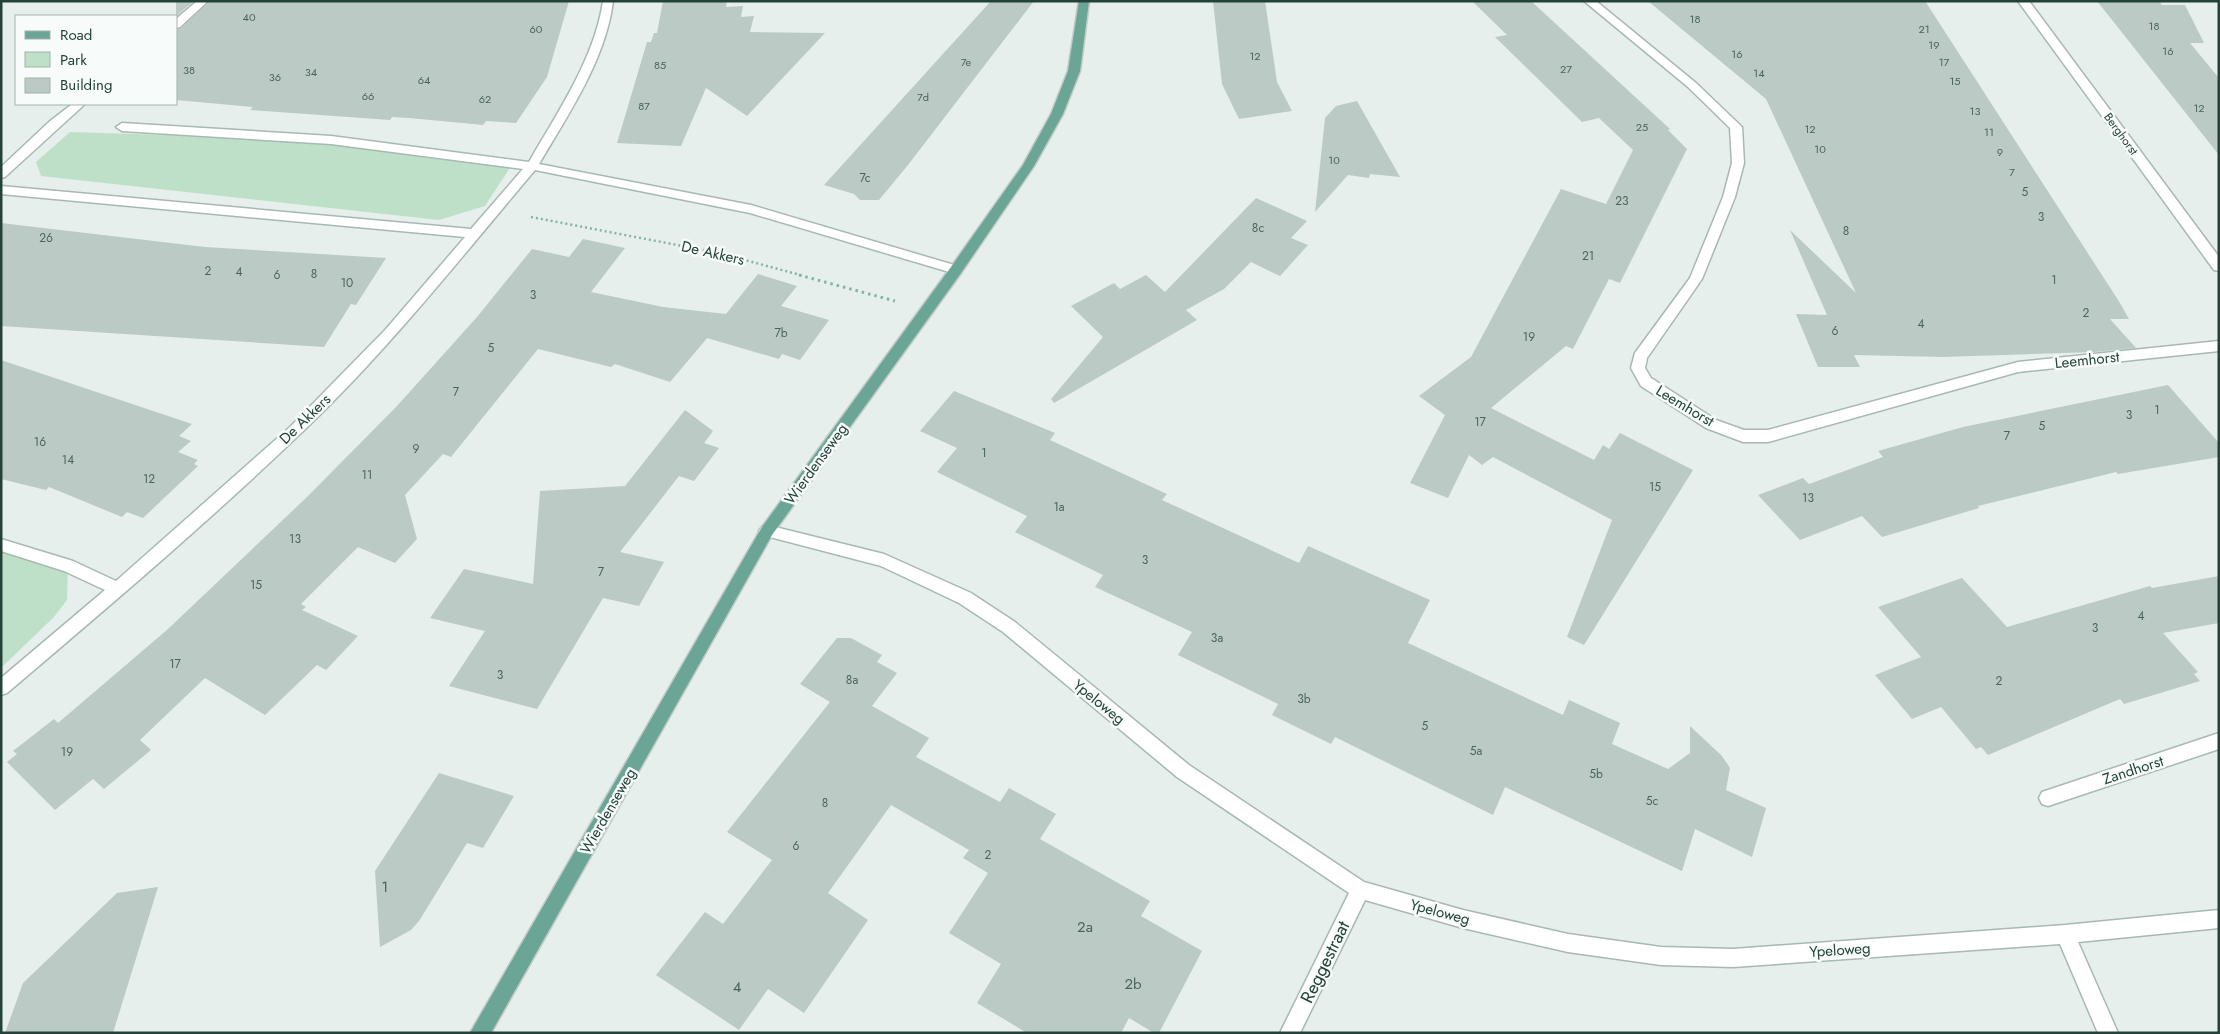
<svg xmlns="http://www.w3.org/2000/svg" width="2220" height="1034" viewBox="0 0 2220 1034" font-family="Jost,sans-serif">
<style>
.green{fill:#bfe0c8}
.building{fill:#bbcac4}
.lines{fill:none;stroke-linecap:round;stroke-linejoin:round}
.minor-casing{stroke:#a8b8b2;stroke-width:3}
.major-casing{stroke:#c2cac8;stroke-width:3}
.path-far1{stroke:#86b3a5;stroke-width:2.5;stroke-dasharray:2 3;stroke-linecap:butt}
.path{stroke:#86b3a5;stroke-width:3;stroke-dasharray:2.5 4;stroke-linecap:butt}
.minor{fill:#fff;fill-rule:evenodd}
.major{fill:#6aa596;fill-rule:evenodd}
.labels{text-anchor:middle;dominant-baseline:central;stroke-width:5;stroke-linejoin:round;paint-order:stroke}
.far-number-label{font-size:11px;fill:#4a645c}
.far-street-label{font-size:12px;fill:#24423a;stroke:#f7fbf9}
.number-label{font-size:12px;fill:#4a645c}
.street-label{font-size:15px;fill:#24423a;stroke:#f7fbf9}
.near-number-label{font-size:15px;fill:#4a645c}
.near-street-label{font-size:18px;fill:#24423a;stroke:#f7fbf9}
</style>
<rect width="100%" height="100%" fill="#e6efeb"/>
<!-- green -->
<path class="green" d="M70,132L331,140L513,163L485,206L439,220L41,176L36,162Z
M1,547L68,566L67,600L54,617L1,668Z"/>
<!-- building -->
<path class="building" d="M176,1H194L176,16Z
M210,1H569L547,77L516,123L486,121L483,125L409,118L392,117L390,120L250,110L253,107L176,100V30L181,28Z
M663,1H727L726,7L743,6L741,17L754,16L750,32L825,33L747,116L706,88L681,146L617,143L647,42H651L654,33H657Z
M991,1H1034L908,165L879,200H860L854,194L824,185Z
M1213,1H1265L1277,82L1292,111L1239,119L1222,84Z
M1472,1H1531L1670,129L1668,130L1687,149L1620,283L1609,279L1573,349L1566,346L1491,408L1594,460L1603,445L1609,449L1620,433L1693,470L1584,645L1567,637L1612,520L1493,457L1482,465L1469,455L1448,498L1410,483L1445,415L1419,396L1471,357L1561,189L1606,204L1633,150L1599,118L1582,122L1495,37L1507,35Z
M1648,1H1925L2120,303L2129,319H2110L2136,348L2095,352L1943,357L1854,355L1860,367H1818L1796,314L1827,315L1790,230L1856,293L1766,99Z
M2097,1H2159L2162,5H2185L2204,43H2190L2219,78V155Z
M1357,101L1400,177L1370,174L1369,178L1348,175L1315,212L1325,118L1336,106Z
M1256,198L1307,221L1291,238L1308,245L1280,276L1251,262L1224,289L1186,310L1197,320L1054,403L1051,399L1103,337L1071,306L1114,283L1120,289L1146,275L1165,292Z
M1,223L205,247L386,258L356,305L351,304L324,347L1,326Z
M583,239L625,248L591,292L663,307L726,314L758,274L797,286L781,306L829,320L800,360L782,354L779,359L707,338L714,330L670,382L615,364L611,367L538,349L451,457L443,454L405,495L417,539L395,563L358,547L301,604L306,607L302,610L358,636L326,670L317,665L265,715L205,678L140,740L151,750L104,789L93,779L55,810L7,762L17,754L13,751L54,719L58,723L168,629L307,497L397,406L477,317L532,249L569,257Z
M1,360L192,424L179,436L191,441L178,452L198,460L194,464L198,466L143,518L127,512L122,517L49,487L46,490L1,479Z
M2168,385L2219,443V457L2118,474L2116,472L1978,506L1979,508L1882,537L1862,516L1800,540L1758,495L1803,478L1809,484L1883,457L1878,451L1963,427Z
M954,391L1055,433L1050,440L1167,494L1162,500L1299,563L1308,546L1430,600L1408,643L1563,715L1569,700L1620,723L1612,744L1668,769L1690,753V726L1722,756L1730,768L1726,790L1766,808L1752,857L1695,829L1682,871L1505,787L1493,815L1335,737L1331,744L1272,715L1278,704L1178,655L1192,632L1095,587L1103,575L1015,532L1027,516L937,472L957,448L920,431Z
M685,410L713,431L704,443L719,448L694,481L679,476L620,552L664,562L639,606L603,598L537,709L449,686L485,631L430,618L464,569L533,584L540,491L625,486Z
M2219,576V623L2163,633L2198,672L2194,674L2200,681L2124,704L2120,699L1988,755L1981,747L1976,749L1941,707L1912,719L1875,675L1921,657L1878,607L1962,578L2007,627L2150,586L2152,588Z
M837,638H851L882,655L877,662L897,673L872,706L929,738L916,757L1000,802L1009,788L1056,814L1040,839L1150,901L1141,916L1202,951L1159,1033H1154L1129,1018L1121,1033H1027L977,1003L1001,964L949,933L988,873L963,858L969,850L891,805L828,893L868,920L804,1013L768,989L739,1030L656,975L705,912L723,924L772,860L727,832L830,702L800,684Z
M439,773L514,796L483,848L467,843L419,921L411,930L380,947L375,871Z
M158,887L113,1033H5L23,983L117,893Z"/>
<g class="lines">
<defs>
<path id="minor" d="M197,1H208L180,27L176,28V19Z
M603,1H613C606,59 568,115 539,164L751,205L961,267L962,270L961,273L956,274L750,213L535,170C459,260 385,354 299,435C205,525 106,609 7,693L1,695V678L105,590L64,571L1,551V539L73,561L116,581L290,427L386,329L465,237L1,194V186L471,229L523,169L331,144L122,131L116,127L122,123L331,136L529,162C557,113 595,58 603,1Z
M1584,1H1596L1696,83L1742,127L1744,163L1735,197L1702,279L1647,358L1645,368L1651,378L1716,420L1744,430H1768L2018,362L2219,341V351L2018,372L1768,442H1743L1706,428L1641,386L1631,368L1635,353L1690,278L1723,197L1732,163L1730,128L1688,87Z
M2018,1H2029L2219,257V271L2214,270Z
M72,104H85L5,177L1,178V167L49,122Z
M767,525L884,554L971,593L1015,622L1189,765L1364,882L1463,910L1568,934L1661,947L1733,949L2065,925L2219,910V928L2078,942L2118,1033H2098L2060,944L1733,967L1661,965L1568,952L1463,928L1365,900L1300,1033H1280L1349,893L1177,777L1003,632L959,603L881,566L762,535L759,531L762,527Z
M2219,733V749L2048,806L2042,804L2039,798L2042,792Z"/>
<path id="major" d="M1079,1H1089L1080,71L1063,114L1034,166L961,273L772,535L491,1033H470L762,527L951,267L1023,165L1051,114L1068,71Z"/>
</defs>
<!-- minor casing -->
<use href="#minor" class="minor-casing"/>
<!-- major casing -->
<use href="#major" class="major-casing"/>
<!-- path-far1 -->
<path class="path-far1" d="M531,217L719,253L804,276"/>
<!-- path -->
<path class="path" d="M799,275L895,301"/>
<!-- minor -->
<use href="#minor" class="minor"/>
<!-- major -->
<use href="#major" class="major"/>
</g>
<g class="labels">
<!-- far-number labels -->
<g class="far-number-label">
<text x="249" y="17">40</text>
<text x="1695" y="19">18</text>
<text x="2154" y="26">18</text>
<text x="536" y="29">60</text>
<text x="1924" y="29">21</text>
<text x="1934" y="45">19</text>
<text x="2168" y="51">16</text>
<text x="1737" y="54">16</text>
<text x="1255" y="56">12</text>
<text x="966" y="62">7e</text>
<text x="1944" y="62">17</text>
<text x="660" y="65">85</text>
<text x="1566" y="69">27</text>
<text x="189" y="70">38</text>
<text x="311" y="72">34</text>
<text x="1759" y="73">14</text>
<text x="275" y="77">36</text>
<text x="424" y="80">64</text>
<text x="1955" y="81">15</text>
<text x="368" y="96">66</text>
<text x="923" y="97">7d</text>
<text x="485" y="99">62</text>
<text x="644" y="106">87</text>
<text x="2199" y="108">12</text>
<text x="1975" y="111">13</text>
<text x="1642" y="127">25</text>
<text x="1810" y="129">12</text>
<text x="1989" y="132">11</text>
<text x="1820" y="149">10</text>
<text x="2000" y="152">9</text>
<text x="1334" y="160">10</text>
<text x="2012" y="172">7</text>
</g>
<!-- far-street labels -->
<g class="far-street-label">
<text transform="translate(2121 134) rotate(54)">Berghorst</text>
</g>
<!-- number labels -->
<g class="number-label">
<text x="865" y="178">7c</text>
<text x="2025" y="192">5</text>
<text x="1622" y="201">23</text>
<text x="2041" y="217">3</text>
<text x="1258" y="228">8c</text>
<text x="1846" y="231">8</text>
<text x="46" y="238">26</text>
<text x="1588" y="256">21</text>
<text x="208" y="271">2</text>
<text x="239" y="272">4</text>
<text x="314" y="274">8</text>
<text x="277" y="275">6</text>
<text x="2054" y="280">1</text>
<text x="347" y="283">10</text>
<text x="533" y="295">3</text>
<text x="2086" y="313">2</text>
<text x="1921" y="324">4</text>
<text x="1835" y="331">6</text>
<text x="781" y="333">7b</text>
<text x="1529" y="337">19</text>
<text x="491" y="348">5</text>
<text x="456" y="392">7</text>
<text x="2157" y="410">1</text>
<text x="2129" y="415">3</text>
<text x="1480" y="422">17</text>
<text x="2042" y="426">5</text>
<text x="2007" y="436">7</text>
<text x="40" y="442">16</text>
<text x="416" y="449">9</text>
<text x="984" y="453">1</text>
<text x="68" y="460">14</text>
<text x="367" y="475">11</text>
<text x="149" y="479">12</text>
<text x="1655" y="487">15</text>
<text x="1808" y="498">13</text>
<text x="1059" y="507">1a</text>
<text x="295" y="539">13</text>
<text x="1145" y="560">3</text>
<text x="601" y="572">7</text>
<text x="256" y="585">15</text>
<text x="2141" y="616">4</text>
<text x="2095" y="628">3</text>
<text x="1217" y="638">3a</text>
<text x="175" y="664">17</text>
<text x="500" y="675">3</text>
<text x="852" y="680">8a</text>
<text x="1999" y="681">2</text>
<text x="1304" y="699">3b</text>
<text x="1425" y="726">5</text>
<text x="1476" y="751">5a</text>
<text x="67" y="752">19</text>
<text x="1596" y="774">5b</text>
<text x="1652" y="801">5c</text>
<text x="825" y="803">8</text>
<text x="796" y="846">6</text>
<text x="988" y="855">2</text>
</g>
<!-- street labels -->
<g class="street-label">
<text transform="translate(713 253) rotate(13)">De Akkers</text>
<text transform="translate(2087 360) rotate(-6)">Leemhorst</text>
<text transform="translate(1685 406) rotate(31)">Leemhorst</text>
<text transform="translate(305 419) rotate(-44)">De Akkers</text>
<text transform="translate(816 464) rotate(-54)">Wierdenseweg</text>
<text transform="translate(1099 702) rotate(39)">Ypeloweg</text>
<text transform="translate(2133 770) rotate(-18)">Zandhorst</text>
<text transform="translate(608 811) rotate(-60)">Wierdenseweg</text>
<text transform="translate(1440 912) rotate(15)">Ypeloweg</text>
<text transform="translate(1840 950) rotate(-4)">Ypeloweg</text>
</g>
<!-- near-number labels -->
<g class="near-number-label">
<text x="385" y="887">1</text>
<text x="1085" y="927">2a</text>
<text x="1133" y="984">2b</text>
<text x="737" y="987">4</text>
</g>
<!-- near-street labels -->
<g class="near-street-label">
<text transform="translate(1325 962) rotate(-64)">Reggestraat</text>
</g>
</g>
<!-- border -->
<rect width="2220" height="1034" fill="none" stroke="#24423a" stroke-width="5"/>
<!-- legend -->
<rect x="15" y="15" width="162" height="90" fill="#f7fbf9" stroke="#a3b1ad"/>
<rect x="25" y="31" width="25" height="8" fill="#6aa596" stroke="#a3b1ad"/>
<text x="60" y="40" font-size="15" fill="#24423a">Road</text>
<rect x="25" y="52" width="25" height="15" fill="#bfe0c8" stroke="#a3b1ad"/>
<text x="60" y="65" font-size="15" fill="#24423a">Park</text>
<rect x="25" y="78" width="25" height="15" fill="#bbcac4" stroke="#a3b1ad"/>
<text x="60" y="90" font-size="15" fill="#24423a">Building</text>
</svg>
